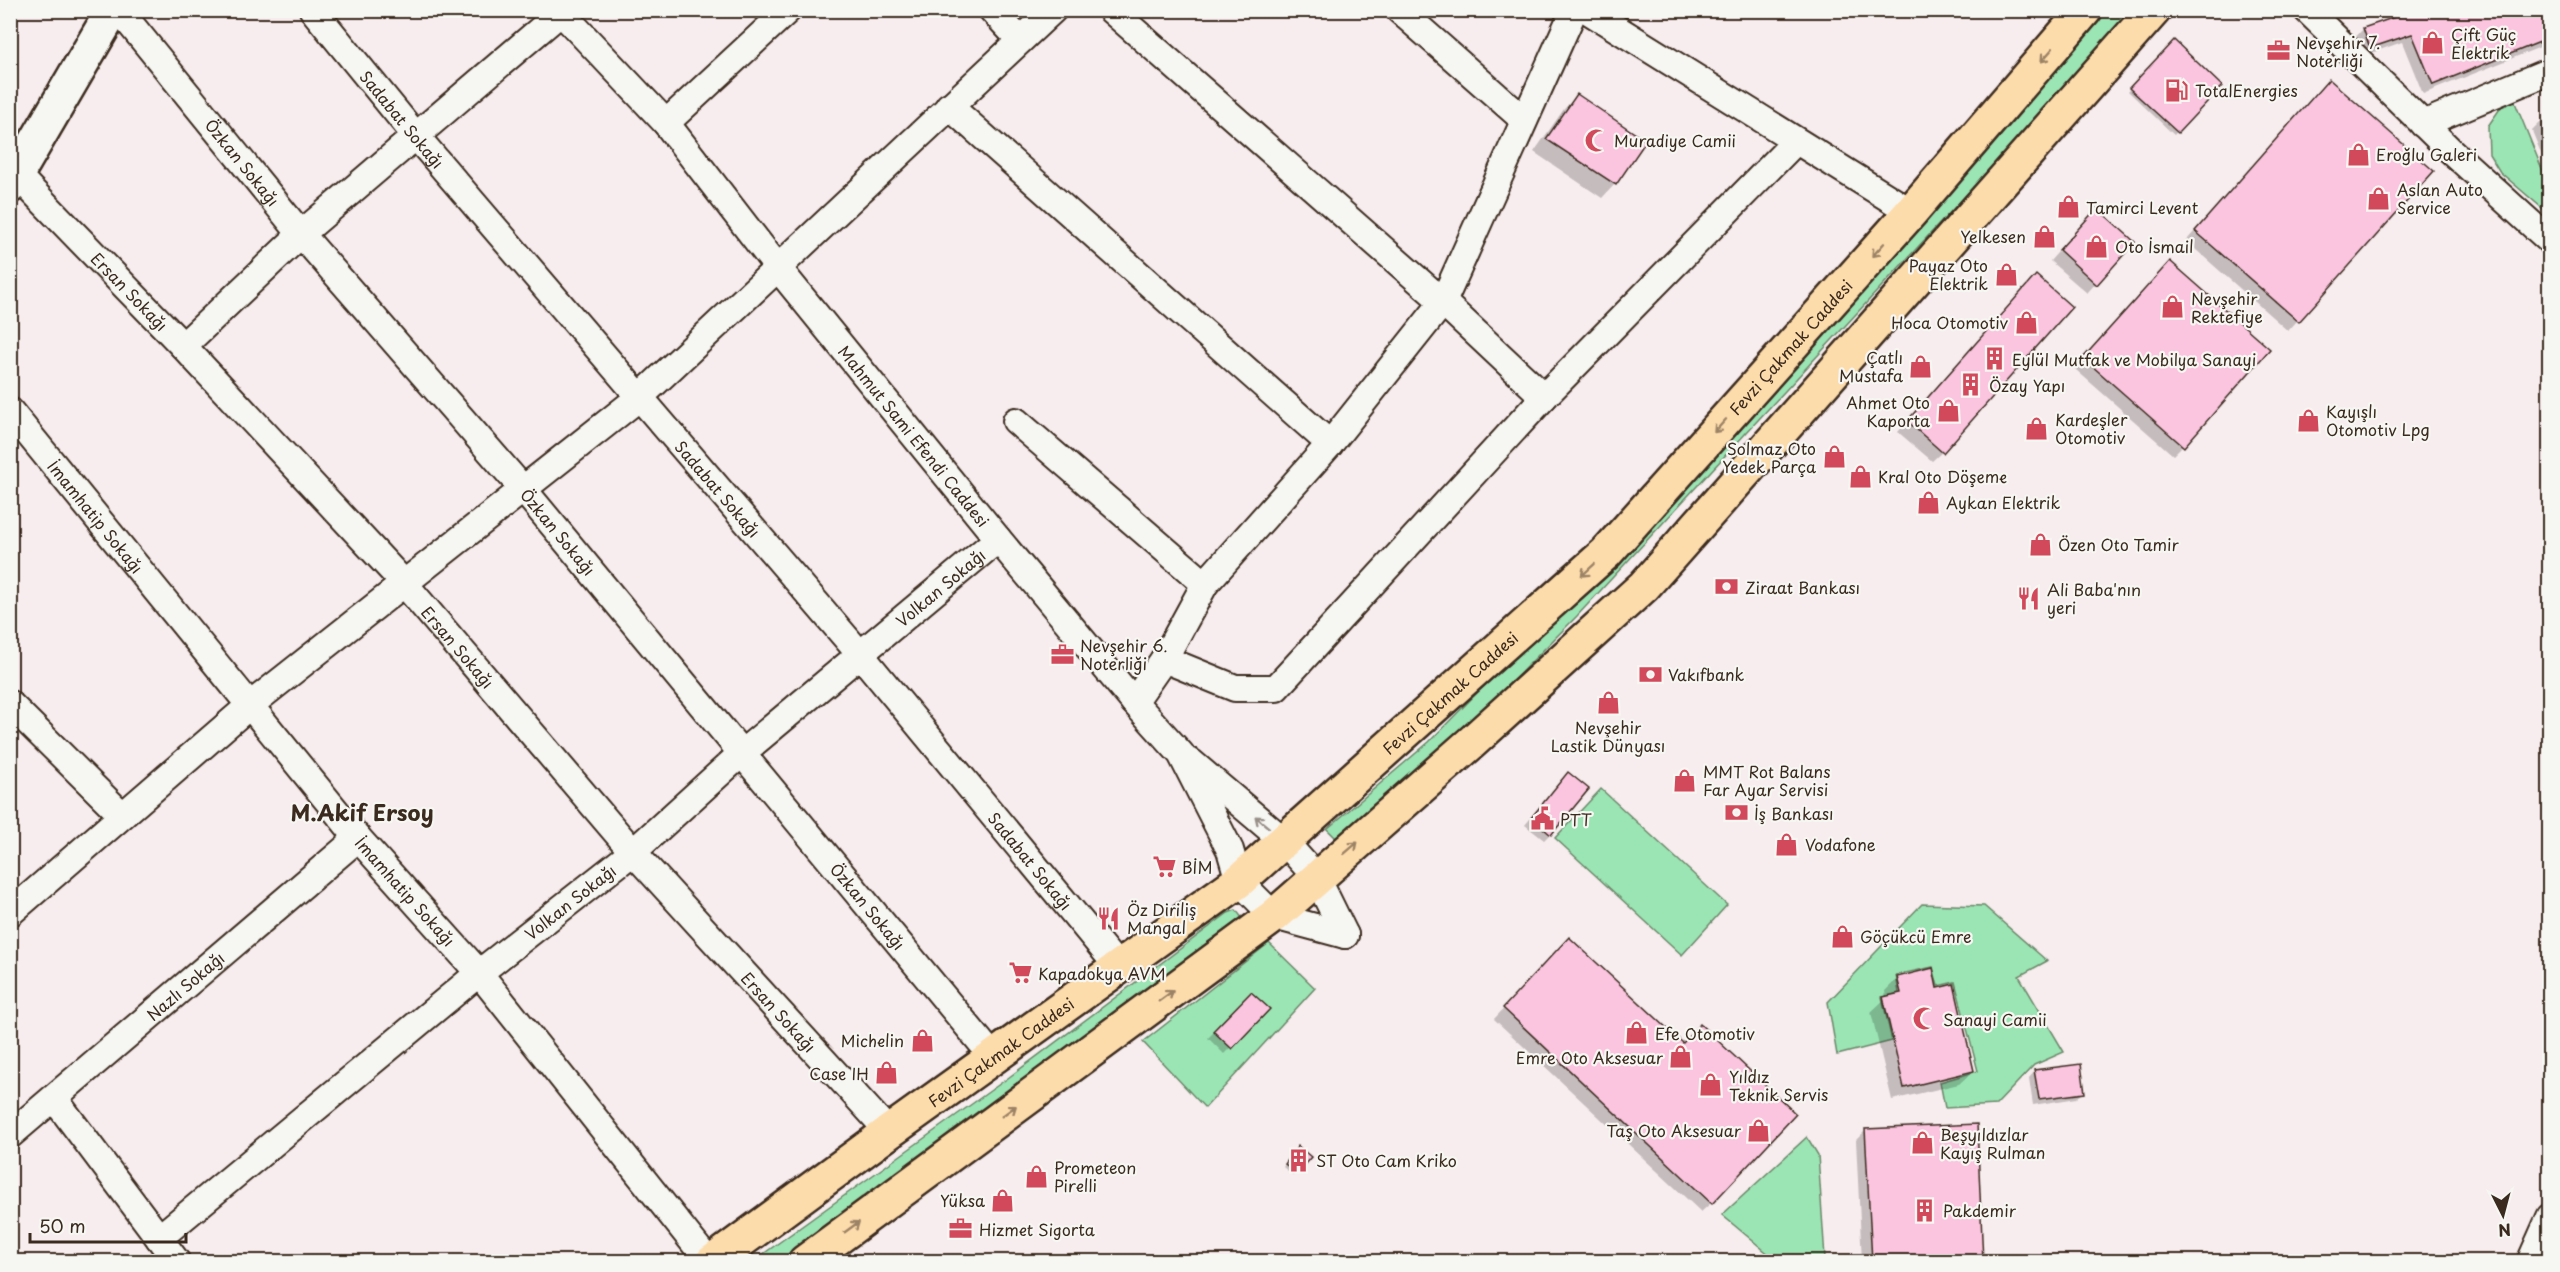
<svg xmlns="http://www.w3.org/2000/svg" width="2560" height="1272" viewBox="0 0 2560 1272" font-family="'Playpen Sans',sans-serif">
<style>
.green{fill:#9be5b4;stroke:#6b8869;stroke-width:1.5}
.shadow{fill:#0003}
.building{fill:#fbc5e0;stroke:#3b2a1e;stroke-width:1.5}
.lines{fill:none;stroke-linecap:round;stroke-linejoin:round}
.street-casing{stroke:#3b2a1e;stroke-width:30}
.secondary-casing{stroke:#3b2a1e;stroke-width:38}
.primary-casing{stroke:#3b2a1e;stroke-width:38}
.street{stroke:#f6f6f2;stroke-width:26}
.secondary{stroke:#f6f6f2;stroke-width:33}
.primary{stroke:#fddcac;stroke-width:33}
.oneway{stroke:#9c8365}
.oneway2{stroke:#989088}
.labels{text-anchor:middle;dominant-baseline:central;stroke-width:4.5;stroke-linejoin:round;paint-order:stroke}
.poi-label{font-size:16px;fill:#3b2a1e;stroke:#f6f6f2;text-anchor:start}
.street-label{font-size:16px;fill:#3b2a1e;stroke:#f6f6f2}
.district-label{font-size:22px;font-weight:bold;fill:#3b2a1e;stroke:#f6f6f2}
</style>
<rect width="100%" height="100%" fill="#f7ecee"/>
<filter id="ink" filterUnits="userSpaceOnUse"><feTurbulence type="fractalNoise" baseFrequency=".0167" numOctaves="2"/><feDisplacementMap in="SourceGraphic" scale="12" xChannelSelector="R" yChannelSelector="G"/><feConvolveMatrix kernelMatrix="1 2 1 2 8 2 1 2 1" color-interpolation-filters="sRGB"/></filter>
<g filter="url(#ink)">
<!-- green -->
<path class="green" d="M2100,11H2136L1577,616L1438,756L1340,842L1327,829L1429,742L1569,599Z
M2514,100L2549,186V214L2500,172L2489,154L2488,126L2504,103Z
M1601,789L1727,905L1682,955L1555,838Z
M1922,904L1984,906L2047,961L2019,976L2064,1052L2034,1065L1996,1105L1945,1108L1940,1082L1978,1071L1955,982L1938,986L1933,967L1896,975L1899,993L1882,997L1892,1041L1837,1055L1828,1002Z
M1236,910L1243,919L1047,1068L782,1261L752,1262L1008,1078L1228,913Z
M1269,943L1315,988L1205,1108L1143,1042Z
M1807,1137L1818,1155L1825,1258L1820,1261H1777L1722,1215Z"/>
<!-- shadow -->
<path class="shadow" d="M2389,10H2550V43L2423,94L2402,42L2360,57L2354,39L2363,29L2393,19Z
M2174,42L2220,86L2174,135L2128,91Z
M2320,91L2431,171L2288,331L2186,241Z
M1577,96L1644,141L1615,184L1602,198L1534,152L1564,109Z
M2550,118V175L2532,131L2542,121Z
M2087,219L2096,283L2087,293L2050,261Z
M2160,273L2182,446L2173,455L2075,369Z
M2026,287L1942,452L1932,461L1898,432Z
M1562,780L1550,834L1544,840L1525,825Z
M1560,949L1711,1203L1701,1212L1494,1019Z
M1898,978L1936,989L1973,1071L1959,1084L1892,1100L1871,1012L1886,998L1885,991Z
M1251,994L1268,1009L1224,1054L1208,1038Z
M2035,1071L2084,1092L2077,1098L2033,1105L2029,1078Z
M1866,1130L1983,1262H1862L1856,1140Z
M1296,1151L1309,1157L1293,1175L1283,1167Z"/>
<!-- building -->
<path class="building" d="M2402,10H2550V38L2433,85L2412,34L2370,48L2363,28L2404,14Z
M2174,40L2222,86L2178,133L2129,88Z
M2329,79L2434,171L2299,322L2195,231Z
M1577,94L1646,141L1616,185L1546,139Z
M2097,208L2135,242L2097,285L2059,250Z
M2170,261L2270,349L2184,447L2083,358Z
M2036,275L2072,307L1943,453L1907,421Z
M1568,772L1589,789L1551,835L1531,818Z
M1569,937L1683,1043L1700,1024L1796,1114L1712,1204L1503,1008Z
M1933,968L1937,988L1954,984L1974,1071L1904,1088L1883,997L1901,993L1897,977Z
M1251,992L1270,1009L1232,1049L1213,1031Z
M2081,1064L2085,1093L2039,1099L2034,1070Z
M1977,1124L1983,1262H1872L1865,1129Z
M1298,1146L1311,1157L1297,1173L1285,1164Z"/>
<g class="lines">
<defs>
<g id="street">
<path id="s1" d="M119,10L301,234L523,489L994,1058"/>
<path id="s2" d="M313,10L415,135L860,654L1119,968"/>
<path id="s3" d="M559,10L666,123L778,268L998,539L1134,702L1181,754L1230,850L1239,881L1274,916L1345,935"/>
<path d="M992,10L1020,40"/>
<path d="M1111,10L1443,302L1544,397"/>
<path d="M1399,10L1524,120"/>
<path d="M1587,10L1911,212"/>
<path d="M2307,10L2450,150L2550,241"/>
<path d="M949,106L1330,444"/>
<path d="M666,123L788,10"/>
<path d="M2423,124L2550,71"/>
<path id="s4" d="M17,175L183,346L403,582L633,852L889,1132"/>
<path d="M183,346L301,234L561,12"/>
<path id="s5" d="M10,411L358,838L479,973L709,1262"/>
<path d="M1016,421L1205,584"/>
<path d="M1164,659L1235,688H1276L1544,397L1796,141"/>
<path d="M1134,702L1164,659L1205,584L1330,444L1443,302L1574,10"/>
<path d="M10,704L122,815"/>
<path d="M1191,762L1284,841L1317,878L1345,935"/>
<path d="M10,913L249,706L641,396L1053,10"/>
<path d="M54,1098L159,1238"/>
<path id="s6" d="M10,1135L358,838"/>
<path id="s7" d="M177,1262L159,1238L479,973L633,852L742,753L998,539"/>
<path d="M2530,1262L2550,1217"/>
</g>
<path id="secondary" d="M10,186L113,10"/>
<g id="primary">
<path id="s8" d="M712,1262L889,1132L1239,881L1606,553L1911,212L2085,10"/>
<path d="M805,1262L1274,916L1471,743L1644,586L2154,10"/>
</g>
</defs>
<!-- street casing -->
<use href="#street" class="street-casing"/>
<!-- secondary casing -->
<use href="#secondary" class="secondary-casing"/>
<!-- primary casing -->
<use href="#primary" class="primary-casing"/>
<!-- street -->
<use href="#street" class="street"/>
<!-- secondary -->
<use href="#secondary" class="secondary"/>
<!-- primary -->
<use href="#primary" class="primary"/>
</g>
<!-- one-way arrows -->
<defs><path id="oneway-shaft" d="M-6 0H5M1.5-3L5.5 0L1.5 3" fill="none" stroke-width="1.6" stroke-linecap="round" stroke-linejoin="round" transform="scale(1.5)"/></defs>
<g class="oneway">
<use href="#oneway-shaft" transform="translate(2047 55) rotate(131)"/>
<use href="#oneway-shaft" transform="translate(1878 250) rotate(132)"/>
<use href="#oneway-shaft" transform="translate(1720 426) rotate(132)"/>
<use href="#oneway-shaft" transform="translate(1588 570) rotate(138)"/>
<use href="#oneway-shaft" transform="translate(1351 848) rotate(-41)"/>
<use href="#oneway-shaft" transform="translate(1166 996) rotate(-36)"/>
<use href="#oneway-shaft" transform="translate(1009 1111) rotate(-36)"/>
<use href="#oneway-shaft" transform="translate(852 1227) rotate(-36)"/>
</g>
<use class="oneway2" href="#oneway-shaft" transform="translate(1262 822) rotate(-140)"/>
</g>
<!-- icons -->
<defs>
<symbol id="shop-bare" viewBox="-9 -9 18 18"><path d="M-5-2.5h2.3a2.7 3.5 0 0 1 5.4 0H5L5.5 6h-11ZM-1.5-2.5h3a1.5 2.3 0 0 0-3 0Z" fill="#d1495b" stroke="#f6f6f2" stroke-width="2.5" paint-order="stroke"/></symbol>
<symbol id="office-bare" viewBox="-9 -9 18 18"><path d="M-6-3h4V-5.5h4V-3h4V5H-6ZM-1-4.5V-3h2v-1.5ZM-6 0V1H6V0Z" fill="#d1495b" stroke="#f6f6f2" stroke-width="2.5" paint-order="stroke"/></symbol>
<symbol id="fuel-bare" viewBox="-9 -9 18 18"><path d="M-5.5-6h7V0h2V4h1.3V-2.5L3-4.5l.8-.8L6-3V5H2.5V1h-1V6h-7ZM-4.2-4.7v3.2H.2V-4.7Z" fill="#d1495b" stroke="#f6f6f2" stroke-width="2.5" paint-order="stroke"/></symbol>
<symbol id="mosque-bare" viewBox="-9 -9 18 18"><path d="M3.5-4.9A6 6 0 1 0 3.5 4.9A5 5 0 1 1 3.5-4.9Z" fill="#d1495b" stroke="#f6f6f2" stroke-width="2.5" paint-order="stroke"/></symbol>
<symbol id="building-bare" viewBox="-9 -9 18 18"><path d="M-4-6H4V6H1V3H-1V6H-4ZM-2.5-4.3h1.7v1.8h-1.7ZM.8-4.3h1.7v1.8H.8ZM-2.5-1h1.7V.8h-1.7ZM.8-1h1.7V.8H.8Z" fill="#d1495b" stroke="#f6f6f2" stroke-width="2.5" paint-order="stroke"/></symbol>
<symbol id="bank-bare" viewBox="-9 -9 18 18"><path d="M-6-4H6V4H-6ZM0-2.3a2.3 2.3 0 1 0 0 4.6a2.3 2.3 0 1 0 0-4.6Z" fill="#d1495b" stroke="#f6f6f2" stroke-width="2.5" paint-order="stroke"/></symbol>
<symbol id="restaurant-bare" viewBox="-9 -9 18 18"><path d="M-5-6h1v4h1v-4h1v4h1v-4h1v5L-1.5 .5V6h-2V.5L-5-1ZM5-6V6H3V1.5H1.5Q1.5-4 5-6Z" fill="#d1495b" stroke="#f6f6f2" stroke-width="2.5" paint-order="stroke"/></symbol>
<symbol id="civic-bare" viewBox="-9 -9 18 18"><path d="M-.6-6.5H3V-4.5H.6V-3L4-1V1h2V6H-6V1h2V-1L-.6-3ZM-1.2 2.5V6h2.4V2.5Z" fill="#d1495b" stroke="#f6f6f2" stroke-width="2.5" paint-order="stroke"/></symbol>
<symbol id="supermarket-bare" viewBox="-9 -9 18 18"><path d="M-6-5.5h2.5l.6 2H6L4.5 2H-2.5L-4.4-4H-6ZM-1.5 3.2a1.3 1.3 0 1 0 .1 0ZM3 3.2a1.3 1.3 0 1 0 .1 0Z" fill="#d1495b" stroke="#f6f6f2" stroke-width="2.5" paint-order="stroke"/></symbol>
</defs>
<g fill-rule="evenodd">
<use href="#shop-bare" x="2416" y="26" width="33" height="33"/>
<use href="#office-bare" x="2262" y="34" width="33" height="33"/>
<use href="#fuel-bare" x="2160" y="74" width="33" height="33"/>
<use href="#mosque-bare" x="1580" y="124" width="33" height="33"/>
<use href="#shop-bare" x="2342" y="138" width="33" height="33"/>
<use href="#shop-bare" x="2362" y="182" width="33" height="33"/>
<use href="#shop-bare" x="2052" y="190" width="33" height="33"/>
<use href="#shop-bare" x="2028" y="220" width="33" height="33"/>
<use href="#shop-bare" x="2080" y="230" width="33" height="33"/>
<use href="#shop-bare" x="1990" y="258" width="33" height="33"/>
<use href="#shop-bare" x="2156" y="290" width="33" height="33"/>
<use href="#shop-bare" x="2010" y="306" width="33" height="33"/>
<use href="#building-bare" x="1978" y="342" width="33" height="33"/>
<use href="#shop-bare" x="1904" y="350" width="33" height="33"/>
<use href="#building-bare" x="1954" y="368" width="33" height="33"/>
<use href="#shop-bare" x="1932" y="394" width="33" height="33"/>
<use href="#shop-bare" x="2292" y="404" width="33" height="33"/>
<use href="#shop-bare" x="2020" y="412" width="33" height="33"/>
<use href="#shop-bare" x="1818" y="440" width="33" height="33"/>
<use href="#shop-bare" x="1844" y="460" width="33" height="33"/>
<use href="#shop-bare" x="1912" y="486" width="33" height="33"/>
<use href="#shop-bare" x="2024" y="528" width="33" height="33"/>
<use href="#bank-bare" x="1710" y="570" width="33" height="33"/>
<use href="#restaurant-bare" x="2012" y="582" width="33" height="33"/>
<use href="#office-bare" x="1046" y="638" width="33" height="33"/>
<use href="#bank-bare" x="1634" y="658" width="33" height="33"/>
<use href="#shop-bare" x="1592" y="686" width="33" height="33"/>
<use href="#shop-bare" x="1668" y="764" width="33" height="33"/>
<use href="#bank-bare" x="1720" y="796" width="33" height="33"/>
<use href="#civic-bare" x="1526" y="802" width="33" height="33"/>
<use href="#shop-bare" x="1770" y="828" width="33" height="33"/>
<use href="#supermarket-bare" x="1148" y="850" width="33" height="33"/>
<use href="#restaurant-bare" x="1092" y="902" width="33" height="33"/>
<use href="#shop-bare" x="1826" y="920" width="33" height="33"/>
<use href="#supermarket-bare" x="1004" y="956" width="33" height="33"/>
<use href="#mosque-bare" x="1908" y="1002" width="33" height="33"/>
<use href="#shop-bare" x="1620" y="1016" width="33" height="33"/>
<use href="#shop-bare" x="906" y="1024" width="33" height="33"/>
<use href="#shop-bare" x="1664" y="1040" width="33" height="33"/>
<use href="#shop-bare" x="870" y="1056" width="33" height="33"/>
<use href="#shop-bare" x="1694" y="1068" width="33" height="33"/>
<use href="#shop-bare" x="1742" y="1114" width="33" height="33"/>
<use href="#shop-bare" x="1906" y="1126" width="33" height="33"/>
<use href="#building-bare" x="1282" y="1144" width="33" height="33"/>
<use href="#shop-bare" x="1020" y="1160" width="33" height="33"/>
<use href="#shop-bare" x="986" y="1184" width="33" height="33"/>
<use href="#building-bare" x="1908" y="1194" width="33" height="33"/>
<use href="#office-bare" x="944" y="1212" width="33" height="33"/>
</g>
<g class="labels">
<!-- poi labels -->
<g class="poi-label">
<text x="2451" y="34">Çift Güç<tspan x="2451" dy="18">Elektrik</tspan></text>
<text x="2296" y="42">Nevşehir 7.<tspan x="2296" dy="18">Noterliği</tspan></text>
<text x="2195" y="90">TotalEnergies</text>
<text x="1614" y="140">Muradiye Camii</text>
<text x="2376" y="154">Eroğlu Galeri</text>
<text x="2397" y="189">Aslan Auto<tspan x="2397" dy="18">Service</tspan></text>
<text x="2086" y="207">Tamirci Levent</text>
<text x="2026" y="236" text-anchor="end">Yelkesen</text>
<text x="2115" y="246">Oto İsmail</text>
<text x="1988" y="265" text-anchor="end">Payaz Oto<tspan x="1988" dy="18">Elektrik</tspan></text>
<text x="2191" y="298">Nevşehir<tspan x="2191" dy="18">Rektefiye</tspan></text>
<text x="2008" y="322" text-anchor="end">Hoca Otomotiv</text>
<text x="1903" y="357" text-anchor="end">Çatlı<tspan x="1903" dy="18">Mustafa</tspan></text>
<text x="2012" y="359">Eylül Mutfak ve Mobilya Sanayi</text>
<text x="1989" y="385">Özay Yapı</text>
<text x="1930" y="402" text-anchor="end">Ahmet Oto<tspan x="1930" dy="18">Kaporta</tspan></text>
<text x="2326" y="411">Kayışlı<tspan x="2326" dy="18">Otomotiv Lpg</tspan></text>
<text x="2055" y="419">Kardeşler<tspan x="2055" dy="18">Otomotiv</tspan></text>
<text x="1816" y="448" text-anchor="end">Solmaz Oto<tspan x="1816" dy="18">Yedek Parça</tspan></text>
<text x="1878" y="476">Kral Oto Döşeme</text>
<text x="1946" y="502">Aykan Elektrik</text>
<text x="2058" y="544">Özen Oto Tamir</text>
<text x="1745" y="587">Ziraat Bankası</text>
<text x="2047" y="589">Ali Baba'nın<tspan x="2047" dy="18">yeri</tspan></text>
<text x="1080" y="645">Nevşehir 6.<tspan x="1080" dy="18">Noterliği</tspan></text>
<text x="1668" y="674">Vakıfbank</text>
<text x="1608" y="727" text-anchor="middle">Nevşehir<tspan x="1608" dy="18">Lastik Dünyası</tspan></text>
<text x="1703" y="771">MMT Rot Balans<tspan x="1703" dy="18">Far Ayar Servisi</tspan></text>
<text x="1754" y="813">İş Bankası</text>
<text x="1560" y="819">PTT</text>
<text x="1805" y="844">Vodafone</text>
<text x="1182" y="867">BİM</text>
<text x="1127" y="909">Öz Diriliş<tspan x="1127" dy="18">Mangal</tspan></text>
<text x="1860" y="936">Göçükcü Emre</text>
<text x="1038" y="973">Kapadokya AVM</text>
<text x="1943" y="1019">Sanayi Camii</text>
<text x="1655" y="1033">Efe Otomotiv</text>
<text x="904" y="1040" text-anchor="end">Michelin</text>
<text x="1663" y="1057" text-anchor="end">Emre Oto Aksesuar</text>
<text x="869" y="1073" text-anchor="end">Case IH</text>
<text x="1729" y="1076">Yıldız<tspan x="1729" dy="18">Teknik Servis</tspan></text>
<text x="1741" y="1130" text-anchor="end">Taş Oto Aksesuar</text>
<text x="1940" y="1134">Beşyıldızlar<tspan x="1940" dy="18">Kayış Rulman</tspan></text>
<text x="1316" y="1160">ST Oto Cam Kriko</text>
<text x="1054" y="1167">Prometeon<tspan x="1054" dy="18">Pirelli</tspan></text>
<text x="985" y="1200" text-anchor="end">Yüksa</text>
<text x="1943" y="1210">Pakdemir</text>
<text x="979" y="1229">Hizmet Sigorta</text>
</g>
<!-- street labels -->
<g class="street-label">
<text stroke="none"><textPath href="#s2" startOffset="141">Sadabat Sokağı</textPath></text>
<text stroke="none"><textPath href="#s1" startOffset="196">Özkan Sokağı</textPath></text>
<text stroke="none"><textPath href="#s4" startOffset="162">Ersan Sokağı</textPath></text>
<text stroke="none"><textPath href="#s8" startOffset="1419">Fevzi Çakmak Caddesi</textPath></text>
<text stroke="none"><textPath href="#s3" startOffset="555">Mahmut Sami Efendi Caddesi</textPath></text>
<text stroke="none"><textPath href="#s2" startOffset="627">Sadabat Sokağı</textPath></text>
<text stroke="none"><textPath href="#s5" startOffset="136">İmamhatip Sokağı</textPath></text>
<text stroke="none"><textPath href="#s1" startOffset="682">Özkan Sokağı</textPath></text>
<text stroke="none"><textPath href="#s7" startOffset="1047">Volkan Sokağı</textPath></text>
<text stroke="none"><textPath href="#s4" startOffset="646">Ersan Sokağı</textPath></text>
<text stroke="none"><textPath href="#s8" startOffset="933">Fevzi Çakmak Caddesi</textPath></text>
<text stroke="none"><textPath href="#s2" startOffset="1113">Sadabat Sokağı</textPath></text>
<text stroke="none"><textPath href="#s5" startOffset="622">İmamhatip Sokağı</textPath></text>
<text stroke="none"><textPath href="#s7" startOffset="561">Volkan Sokağı</textPath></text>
<text stroke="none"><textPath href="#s1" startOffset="1168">Özkan Sokağı</textPath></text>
<text stroke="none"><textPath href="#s6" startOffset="230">Nazlı Sokağı</textPath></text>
<text stroke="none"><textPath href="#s4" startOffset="1132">Ersan Sokağı</textPath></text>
<text stroke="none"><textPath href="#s8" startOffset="357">Fevzi Çakmak Caddesi</textPath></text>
</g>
<!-- district labels -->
<g class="district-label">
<text x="362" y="811">M.Akif Ersoy</text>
</g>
</g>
<!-- margin -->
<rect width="2560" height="1272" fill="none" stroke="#f6f6f2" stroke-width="36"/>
<rect x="18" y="18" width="2524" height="1236" fill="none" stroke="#3b2a1e" stroke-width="2" filter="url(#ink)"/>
<!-- north arrow -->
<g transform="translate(2503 1215) rotate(174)" stroke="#f6f6f2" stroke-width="4.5" paint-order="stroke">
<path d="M0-4.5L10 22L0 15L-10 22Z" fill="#3b2a1e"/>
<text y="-9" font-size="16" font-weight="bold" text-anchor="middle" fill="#3b2a1e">N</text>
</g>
<!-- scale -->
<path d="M30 1233v9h156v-9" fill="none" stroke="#3b2a1e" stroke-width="3"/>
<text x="39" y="1233" font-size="18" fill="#3b2a1e" stroke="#f6f6f2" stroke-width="4.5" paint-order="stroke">50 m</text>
</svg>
